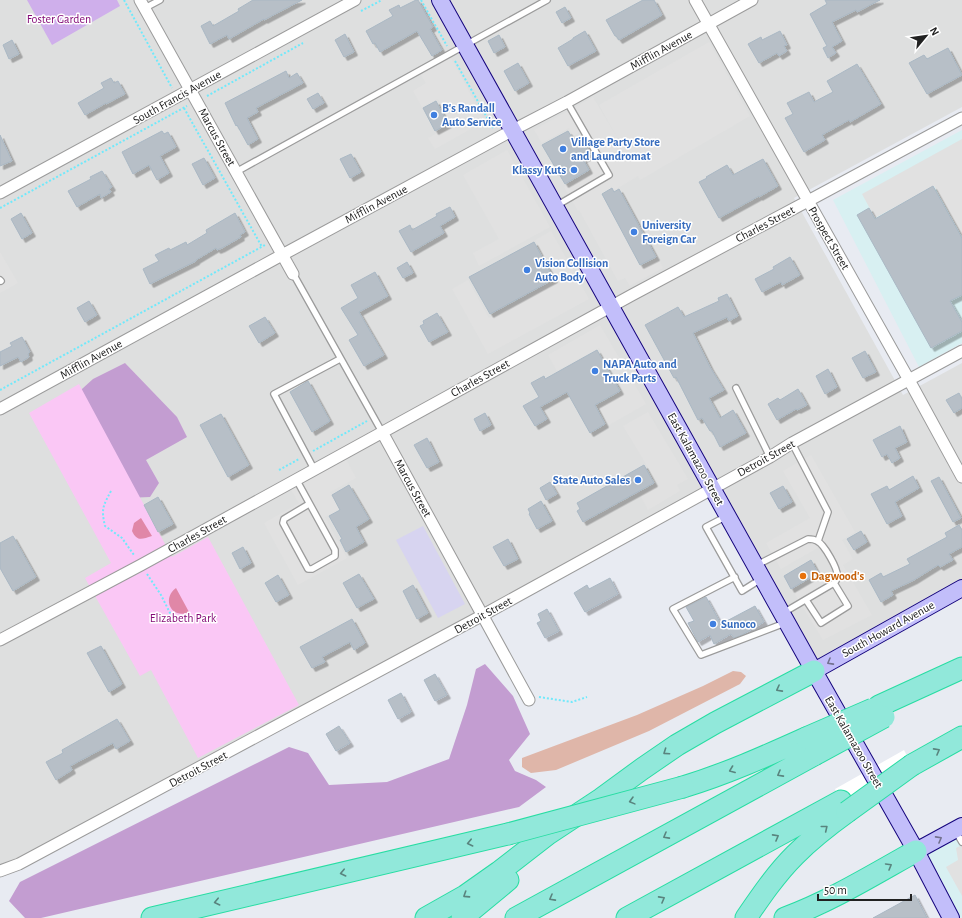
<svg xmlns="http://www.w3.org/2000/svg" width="962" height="918" viewBox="0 0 962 918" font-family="'Alegreya Sans',sans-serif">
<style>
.residential{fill:#dedfdf}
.commercial{fill:#d8f0f2}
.farmland{fill:#d7d4f0}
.grass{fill:#cfafeb}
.forest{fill:#c39dd1}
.park{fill:#fac7f5}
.pitch{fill:#e087a7}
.parking{fill:#e1e1e1}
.water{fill:#dfb6a9}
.pier{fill:#fff}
.building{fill:#b7bfc7;stroke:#aab8c4;filter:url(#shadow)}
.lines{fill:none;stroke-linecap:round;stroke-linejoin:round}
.lane-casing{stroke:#9b9b9b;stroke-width:8}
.street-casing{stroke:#9b9b9b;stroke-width:13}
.secondary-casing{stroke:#14047c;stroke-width:18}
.highway-casing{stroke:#28dda3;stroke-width:23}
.path{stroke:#70e9fb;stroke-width:2;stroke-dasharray:2 2;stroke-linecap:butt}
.lane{stroke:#fff;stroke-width:5.5}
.street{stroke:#fff;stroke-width:11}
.secondary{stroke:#c2befa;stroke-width:16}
.highway{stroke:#91e8da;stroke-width:21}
.highway-bridge-casing{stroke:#28dda3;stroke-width:23;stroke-linecap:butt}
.highway-bridge{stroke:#91e8da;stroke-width:21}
.oneway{stroke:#72708e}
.oneway2{stroke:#59847e}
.shop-dot{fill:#3f7fe0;stroke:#fff;stroke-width:1.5}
.food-dot{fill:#e8710a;stroke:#fff;stroke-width:1.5}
.labels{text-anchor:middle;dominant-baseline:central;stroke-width:3;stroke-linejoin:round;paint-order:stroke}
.park-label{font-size:12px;fill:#840b77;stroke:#fff}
.street-label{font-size:12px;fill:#212121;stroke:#fff}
.shop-label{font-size:12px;font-weight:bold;fill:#366cbe;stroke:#fff;text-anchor:start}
.food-label{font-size:12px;font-weight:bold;fill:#c56008;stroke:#fff;text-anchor:start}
</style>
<defs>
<filter id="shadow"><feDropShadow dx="3.5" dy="3.5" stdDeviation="0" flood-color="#0004"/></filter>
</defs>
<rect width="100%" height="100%" fill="#e8ebf2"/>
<!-- residential -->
<path class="residential" d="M0,0H962V107L794,198L903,395L962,363V588L814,671L712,489L0,868Z"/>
<!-- commercial -->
<path class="commercial" d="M962,130V343L919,367L833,200Z
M962,833V918H961L927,852Z"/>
<!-- farmland -->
<path class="farmland" d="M423,526L465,604L438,618L396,540Z"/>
<!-- grass -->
<path class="grass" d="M27,0H117L120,6L52,45Z"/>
<!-- forest -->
<path class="forest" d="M125,363L177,417L187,437L146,460L159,483L150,497L127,498L61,408L93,379Z
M485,664L513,696L530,734L509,760L515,771L536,780L546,787L519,807L41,918H25L9,901L20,882L289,747L308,753L329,785L387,782L449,759L467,705L476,669Z"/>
<!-- park -->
<path class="park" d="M79,384L172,557L208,537L299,705L198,758L151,670L140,676L85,578L111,563L29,413Z"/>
<!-- pitch -->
<path class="pitch" d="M141,518L152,536C142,539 137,542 132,531L134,523Z
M176,588L189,612C172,620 161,599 176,588Z"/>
<!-- parking -->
<path class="parking" d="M709,42L750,116L640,180L638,176L603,197L641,267L658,258L663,268L630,286L625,278L618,281L579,210L578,211L564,187L593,171L587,161L594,157L580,132L573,136L569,128L542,143L534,130L593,97L618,139L599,105Z
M451,58L485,121L435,149L428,138L452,125L438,99L422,107L413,91L426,83L421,75Z
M962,139V237L934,186L875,218L862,194Z
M507,150L550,227L479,266L473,253L499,239L463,175Z
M551,231L589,299L488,354L452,289L468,280L489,318L557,280L535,240Z
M0,252L18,283L0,293Z
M600,325L646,404L609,425L598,407L624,392L599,348L557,371L548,355Z
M648,412L688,479L677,485L680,491L648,510L640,495L658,484L623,426Z
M811,455L855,532L842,540L853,559L843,565L872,615L823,640L794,593L835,570L821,546L781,569L766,543L810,518L783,471Z
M346,459L356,478L330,492L339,509L325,517L347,558L298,585L264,523L299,503L291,490Z
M962,845V896L946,867L958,860L956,848Z"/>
<!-- water -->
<path class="water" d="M733,671L741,672L746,676L740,684L649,731L556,770L531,773L522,767V758L637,715L703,686Z"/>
<!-- pier -->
<path class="pier" d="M904,750L917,775L849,816L835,789Z"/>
<!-- building -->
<path class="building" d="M253,0H302L281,11L264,20V19L229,39L227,35L210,44L201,26L210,21L213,26L239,11L238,9Z
M416,0H418L433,27L430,29L442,50L432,56L417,31L380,52L375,43L373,44L366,31L393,16L389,10L399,5L400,8Z
M643,0H654L662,15L619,40L616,36H615L606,20Z
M825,0H880L857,12L856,10L832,22L842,41L832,47L836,53L828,58L823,48L827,46L810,14L827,4Z
M565,7L571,18L562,23L556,12Z
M585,31L596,51L568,66L558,48L573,39V38Z
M780,31L787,45L784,46L787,51L779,56L777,53L759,63L748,44L761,37L762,40Z
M345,34L354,52L344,57L335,40Z
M499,35L505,47L494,53L488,41Z
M12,40L19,54L9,59L3,45Z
M948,48L962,75L927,94L909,63L924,55L927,59Z
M518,63L529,83L515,91L504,71Z
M857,64L881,104L850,122L849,120L822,135L825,140L804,152L785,118L793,114L787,103L809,92L814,102L833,92L827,81Z
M286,71L289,78L297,73L303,83L256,108L258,112L247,118L258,139L248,145L237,125L236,126L225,103Z
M111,78L114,83L118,81L125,94L106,104V103L85,115L78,103L104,88L101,83Z
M318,93L324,103L313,109L307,99Z
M436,101L448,124L435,131L423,108Z
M162,131L164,134L168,132L176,147L160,156L169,173L157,180L149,165L133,174L122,152Z
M568,131L574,141L581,137L590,155L583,159L589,170L565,184L542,145Z
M0,135L12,161L0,166Z
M351,154L361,172L350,178L340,159Z
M204,158L215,178L203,185L192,164Z
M763,159L778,186L759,197V196L719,218L699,182L707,178L706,177L727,165L733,175Z
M102,171L112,187L109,189L111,192L101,198L100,194L77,207L68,191L91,179L90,177Z
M933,186L962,238V295L950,301L962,322V331L931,348L857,215L869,208L875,219Z
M612,188L614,192L619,189L656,257L640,265L602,194Z
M450,207L455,217L440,226L444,233L411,252L399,231L410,225L412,230L437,216L436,214Z
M21,213L32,233L22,239L11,219Z
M235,213L245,232L240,235L241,237L222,248L217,250L216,248L196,260V261L150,284L143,269L159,261L155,255L169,248L170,250L186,242L187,245L207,233L206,230Z
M534,242L554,279L490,314L469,277Z
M790,257L800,275L782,285L781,282L762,292L755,279L774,269L773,267Z
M407,262L413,273L403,278L397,268Z
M375,272L388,296L359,312L384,355L364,366L349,340L358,335L341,308L358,298L351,285Z
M727,294L738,316L729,321L727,317L693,333L710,367L724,390L709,398L720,418L733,410L746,433L720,447L712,431H710L702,418L698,420L676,377L674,378L645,325L678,307L684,317L719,301L718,298Z
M89,301L97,315L85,322L77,308Z
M437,313L448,332L429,342L420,326L424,324L423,321Z
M265,317L275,333L259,343L249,326Z
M22,337L30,352L28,354L29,357L21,362L18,357L0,366V352L12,346L10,343Z
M597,350L620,391L595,405L605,424L590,433L567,392L540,407L547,419L535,426L523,406L539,397L531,383L544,376L545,379Z
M865,351L876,372L863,378L852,358Z
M828,369L837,387L825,394L816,376Z
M308,381L330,421L312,432L290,392Z
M798,389L807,405L797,410L796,409L777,420L768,404L778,398L780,400Z
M959,393L962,399V408L954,413L946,400Z
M485,413L491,425L480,431L474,419Z
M221,414L249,465L228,477L200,425Z
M900,426L907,442L895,448L900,458L892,463L887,454L882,457L873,440Z
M427,438L439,462L427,468L414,445Z
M644,465L654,483L583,522L577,511L580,509L577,503Z
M913,476L919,488L895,502L902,516L887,524L871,494L887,486L889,490Z
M939,477L961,518L953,522L931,481Z
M550,482L557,494L546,500L540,488Z
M349,485L369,519L356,527L364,542L346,552L340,540L342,539L329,516L340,510L332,495Z
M783,486L792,502L779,509L770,493Z
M158,497L173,524L158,532L144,505Z
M541,501L552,521L537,529L529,514L530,513L528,509Z
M959,525L962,530V547L949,554L953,560L940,567L938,565L914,580L891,591L893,595L881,602L869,580L881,573L883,577L910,564L907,559L947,537L945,533Z
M861,531L867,542L854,550L847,539Z
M13,536L36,577L13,591L0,568V543Z
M508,539L518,559L504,566L493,547Z
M243,547L251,563L240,569L232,553Z
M811,560L818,573L791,589L784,576Z
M359,574L374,599L357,608L343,583Z
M278,575L289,595L276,602L265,583Z
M610,578L618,594L585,612L574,593L587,585L589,589Z
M413,585L428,613L417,619L403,591Z
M706,597L721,624L755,606L764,622L742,635L734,638L731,634L714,644L710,635L698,642L688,623L694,621L686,607Z
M547,609L559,631L545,638L537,623L541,621L538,614Z
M352,619L365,643L354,650L350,642L322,657L325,662L312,668L300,647Z
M101,646L122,684L109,692L87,653Z
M435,674L447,695L435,701L424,680Z
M401,693L411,712L398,719L388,700Z
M117,719L130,741L116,749L113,743L70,766L72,770L56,780L46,762L63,753L62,750Z
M339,726L350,743L336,751L326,734Z
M915,895L927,918H873Z"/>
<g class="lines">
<defs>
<path id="lane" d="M145,8L160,0
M236,172L547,0
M556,206L609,175L567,102
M295,277L382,432
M0,280L1,281
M736,388L770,457
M792,443L828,512L818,541
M314,469L274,394L340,359
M296,479L335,550V556L312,569H308L283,523L284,519L309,504
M727,516L706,527L742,591L761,579
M757,565L808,539C811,539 814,539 817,541C824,544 839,570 837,577C837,580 836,581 834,583L783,613
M735,577L673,609L701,655L785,623
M806,600L821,623L848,606L834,583
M955,830L962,842"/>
<path id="street" d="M140,0L293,274
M695,0L909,380L962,477
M0,193L355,0
M0,409L282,255L513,130L567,102L752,0
M382,432L529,700
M0,640L141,565L632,295L808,201L962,118
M0,871L19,864L483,615L770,457L792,443L962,351"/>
<path id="secondary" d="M440,0L814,671L916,851L951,918
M814,671L962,588
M916,851L962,826"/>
<path id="highway" d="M879,706L962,668
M912,765L962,737
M683,787C726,774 766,756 806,738
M152,918L508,834
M426,918L465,896L499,872L548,834L601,799L642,769L677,745L715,723L814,671
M462,918L508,880
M516,918L814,755
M627,918L841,801
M746,918C761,896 776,874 795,855C811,839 829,825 847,812
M785,918C831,901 873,875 916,851"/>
</defs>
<!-- lane casing -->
<use href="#lane" class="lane-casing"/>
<!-- street casing -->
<use href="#street" class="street-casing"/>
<!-- secondary casing -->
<use href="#secondary" class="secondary-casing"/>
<!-- highway casing -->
<use href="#highway" class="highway-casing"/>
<!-- path -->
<path class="path" d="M124,0L172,88
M421,0L447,46
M361,11L382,0
M455,61L493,128
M207,96L303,43
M184,108L262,247
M0,208L187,106
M0,390L265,245
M313,451L367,421
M279,470L299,459
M111,491C103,506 101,509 105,526L122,538L134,555
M147,574L161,595L174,621
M539,697L572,702L587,697"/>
<!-- lane -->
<use href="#lane" class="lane"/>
<!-- street -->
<use href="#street" class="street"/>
<!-- secondary -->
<use href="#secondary" class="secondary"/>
<!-- highway -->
<use href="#highway" class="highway"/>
<defs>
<path id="highway-bridge" d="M806,738L873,709
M814,755L884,717
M847,812L912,765
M508,834L683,787"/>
</defs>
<!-- highway-bridge casing -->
<use href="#highway-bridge" class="highway-bridge-casing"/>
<!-- highway-bridge -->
<use href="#highway-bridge" class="highway-bridge"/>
</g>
<!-- one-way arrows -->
<defs><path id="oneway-chevron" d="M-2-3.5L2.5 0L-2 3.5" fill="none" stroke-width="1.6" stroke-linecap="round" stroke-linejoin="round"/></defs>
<g class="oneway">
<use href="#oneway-chevron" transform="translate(830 662) rotate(151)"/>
<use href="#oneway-chevron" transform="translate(939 839) rotate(-29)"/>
</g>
<g class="oneway2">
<use href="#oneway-chevron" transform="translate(779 689) rotate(152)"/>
<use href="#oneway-chevron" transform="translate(937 751) rotate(-29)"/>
<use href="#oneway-chevron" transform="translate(666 752) rotate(146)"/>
<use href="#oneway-chevron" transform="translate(732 770) rotate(159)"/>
<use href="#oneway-chevron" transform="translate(780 774) rotate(151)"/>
<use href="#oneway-chevron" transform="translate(632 801) rotate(165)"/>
<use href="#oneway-chevron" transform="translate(825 828) rotate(-39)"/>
<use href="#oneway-chevron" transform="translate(666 836) rotate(151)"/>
<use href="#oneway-chevron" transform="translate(776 837) rotate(-29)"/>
<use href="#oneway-chevron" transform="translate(470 843) rotate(167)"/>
<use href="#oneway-chevron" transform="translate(889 866) rotate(-30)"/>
<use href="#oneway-chevron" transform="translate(343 873) rotate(167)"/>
<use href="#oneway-chevron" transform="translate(466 895) rotate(147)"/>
<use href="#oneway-chevron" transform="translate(552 898) rotate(151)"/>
<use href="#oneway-chevron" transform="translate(662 899) rotate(-29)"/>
<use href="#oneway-chevron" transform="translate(217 902) rotate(167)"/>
</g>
<!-- markers -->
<g class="shop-dot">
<circle cx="434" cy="115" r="4"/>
<circle cx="563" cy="149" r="4"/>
<circle cx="574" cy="170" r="4"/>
<circle cx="634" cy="232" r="4"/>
<circle cx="527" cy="270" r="4"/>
<circle cx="595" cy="371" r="4"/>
<circle cx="638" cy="480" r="4"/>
<circle cx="713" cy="624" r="4"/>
</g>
<circle class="food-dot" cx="803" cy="576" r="4"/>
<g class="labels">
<!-- park labels -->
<g class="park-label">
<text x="59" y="19">Foster Garden</text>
<text x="183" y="618">Elizabeth Park</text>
</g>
<!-- street labels -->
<g class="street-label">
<text transform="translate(661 50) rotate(-29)">Mifflin Avenue</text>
<text transform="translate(177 97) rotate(-29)">South Francis Avenue</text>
<text transform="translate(217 137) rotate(61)">Marcus Street</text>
<text transform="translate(376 204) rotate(-28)">Mifflin Avenue</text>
<text transform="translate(765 224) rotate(-28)">Charles Street</text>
<text transform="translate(829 238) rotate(60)">Prospect Street</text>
<text transform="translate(91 359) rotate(-29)">Mifflin Avenue</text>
<text transform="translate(480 378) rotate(-29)">Charles Street</text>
<text transform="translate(766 458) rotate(-29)">Detroit Street</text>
<text transform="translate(696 459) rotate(61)">East Kalamazoo Street</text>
<text transform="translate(413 488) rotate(61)">Marcus Street</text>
<text transform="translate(197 534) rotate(-29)">Charles Street</text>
<text transform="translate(483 615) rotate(-29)">Detroit Street</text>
<text transform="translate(888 629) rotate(-29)">South Howard Avenue</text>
<text transform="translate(854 742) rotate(60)">East Kalamazoo Street</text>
<text transform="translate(198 769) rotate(-28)">Detroit Street</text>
</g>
<!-- shop labels -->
<g class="shop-label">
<text x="442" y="108">B's Randall<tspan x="442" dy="14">Auto Service</tspan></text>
<text x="571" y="142">Village Party Store<tspan x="571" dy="14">and Laundromat</tspan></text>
<text x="566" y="170" text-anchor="end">Klassy Kuts</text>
<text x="642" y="225">University<tspan x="642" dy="14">Foreign Car</tspan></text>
<text x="535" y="263">Vision Collision<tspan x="535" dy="14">Auto Body</tspan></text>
<text x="603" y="364">NAPA Auto and<tspan x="603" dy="14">Truck Parts</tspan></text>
<text x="630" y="480" text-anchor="end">State Auto Sales</text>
<text x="721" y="624">Sunoco</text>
</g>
<!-- food labels -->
<g class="food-label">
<text x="811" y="576">Dagwood's</text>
</g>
</g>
<!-- north arrow -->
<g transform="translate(926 36) rotate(61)" stroke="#ffffff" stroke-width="3" paint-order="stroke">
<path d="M0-3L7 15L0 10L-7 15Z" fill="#212121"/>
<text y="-6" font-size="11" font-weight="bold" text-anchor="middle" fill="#212121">N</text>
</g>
<!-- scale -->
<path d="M818 894v6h93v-6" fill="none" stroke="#212121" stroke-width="2"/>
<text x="824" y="894" font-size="12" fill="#212121" stroke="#ffffff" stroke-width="3" paint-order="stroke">50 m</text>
</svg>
